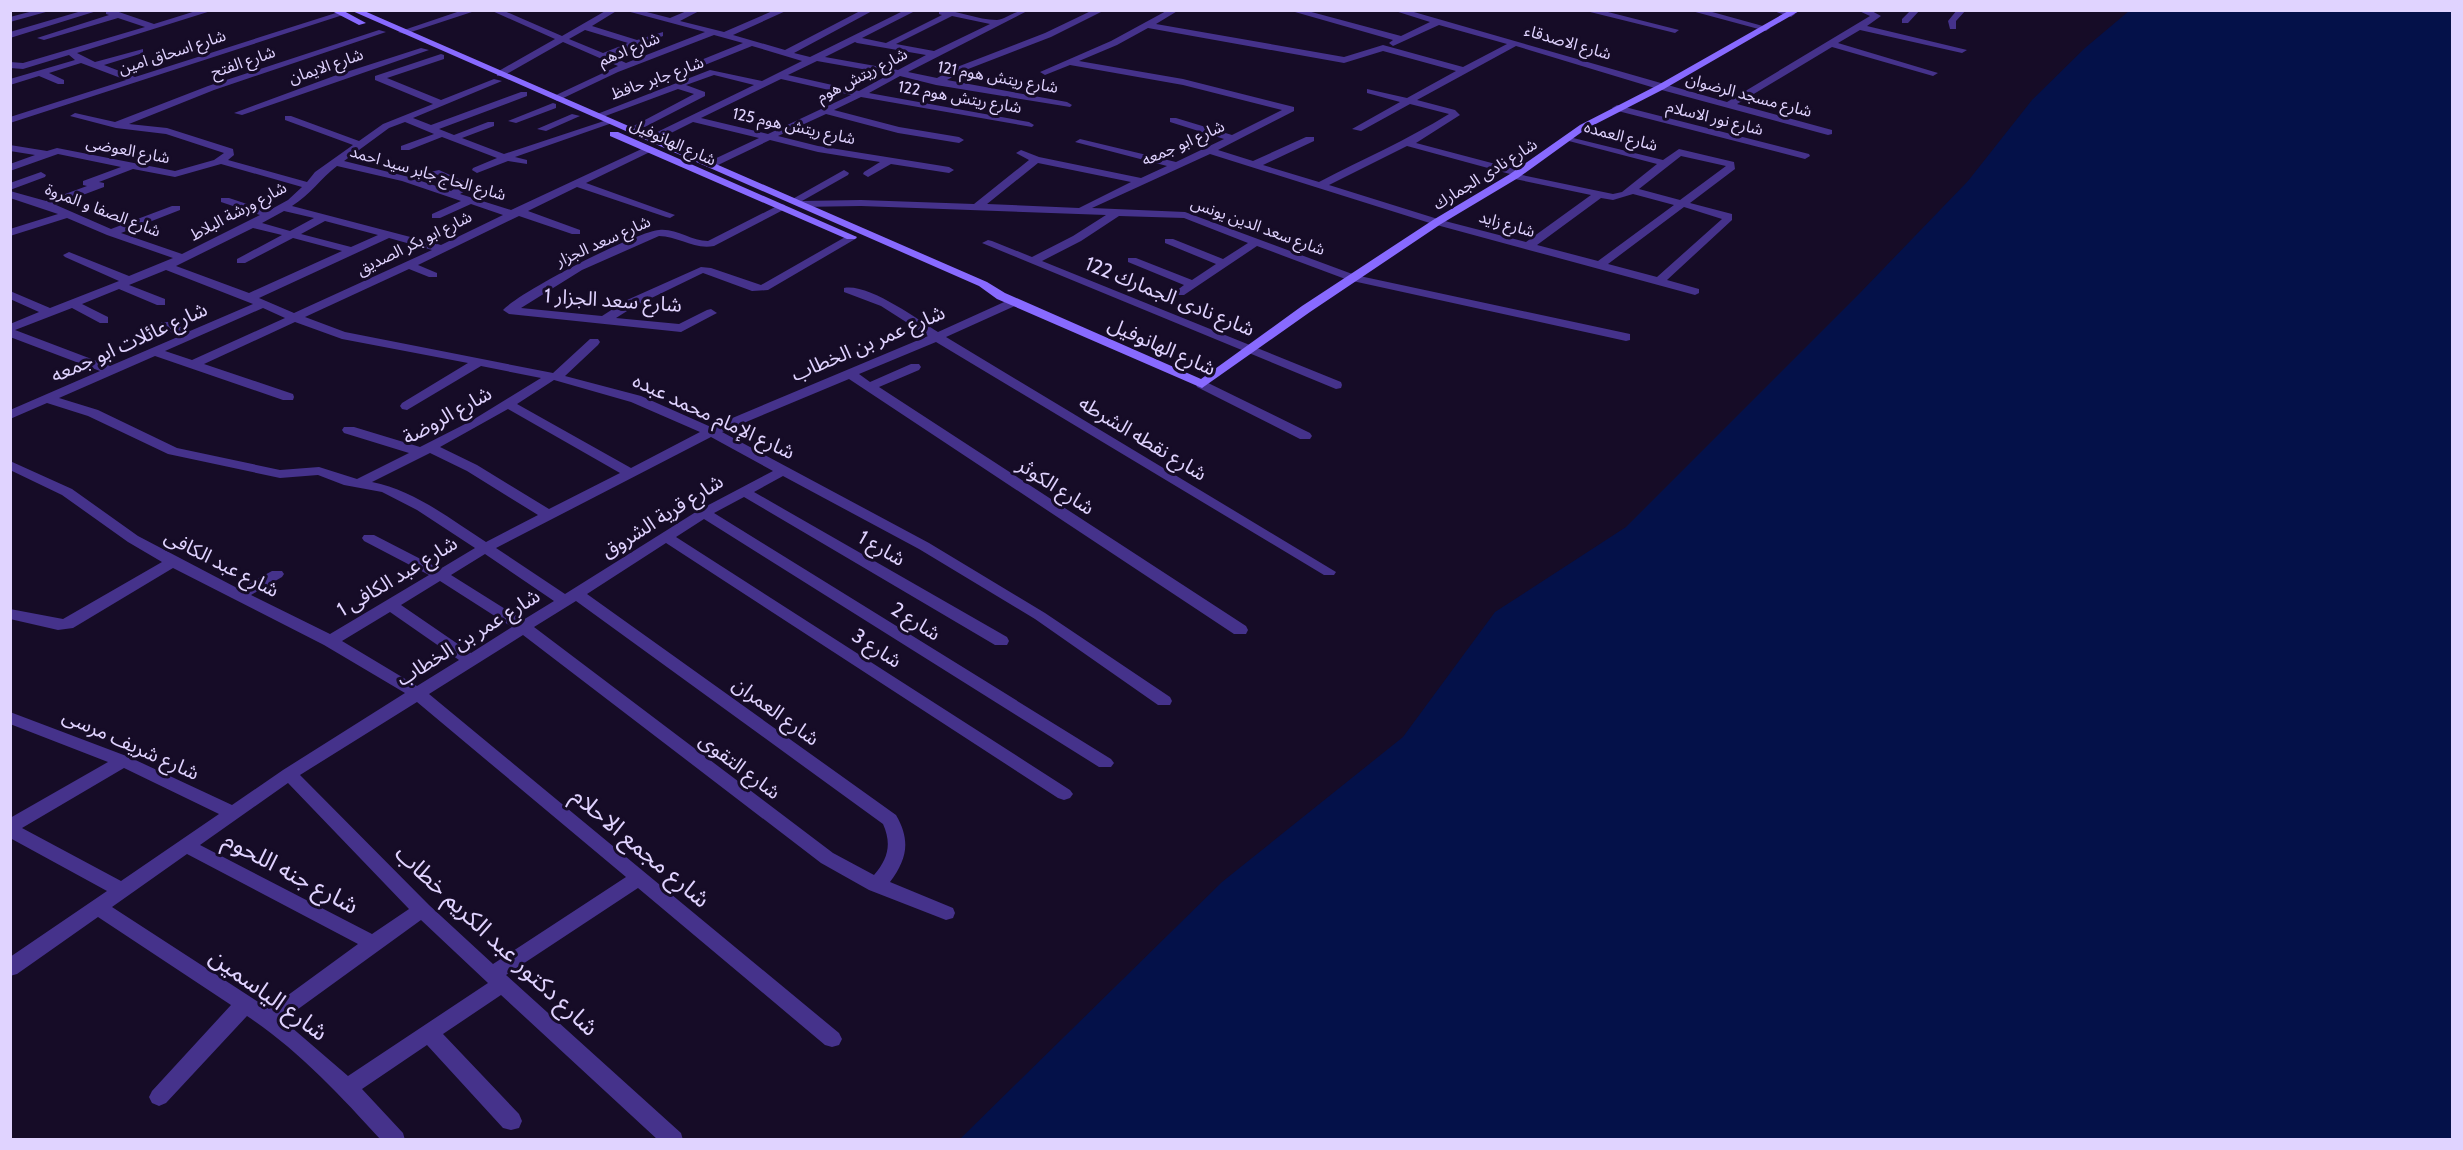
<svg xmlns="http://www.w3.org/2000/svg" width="2463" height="1150" viewBox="0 0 2463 1150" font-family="Cabin,'Noto Sans Arabic',sans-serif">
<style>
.water{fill:#041149}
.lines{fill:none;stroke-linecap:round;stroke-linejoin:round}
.street{fill:#45328b;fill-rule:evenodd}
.secondary{fill:#886aff;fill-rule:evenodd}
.labels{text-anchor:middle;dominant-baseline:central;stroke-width:6;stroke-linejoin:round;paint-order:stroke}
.far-street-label{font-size:16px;fill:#e0d3ff;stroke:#160c27}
.street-label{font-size:20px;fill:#e0d3ff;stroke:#160c27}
.near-street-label{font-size:24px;fill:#e0d3ff;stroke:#160c27}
</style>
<rect width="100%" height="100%" fill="#160c27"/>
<!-- water -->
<path class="water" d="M2129,11H2452V1139H960L1222,882L1403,737L1495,612L1626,527L1859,294L1968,181L2032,100L2085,48Z"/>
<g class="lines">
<!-- street -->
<path class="street" d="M37,10H53L10,22V17Z
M85,10H100L10,38V32Z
M106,10H113L154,24L199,10H214L77,53L95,62L143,49V53L104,65L135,77L339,12L346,14L10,123V117L126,80L81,63L49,73L64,80V84H58L39,76L10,85V79L75,60L69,55L23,69L10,68V62L23,63L145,27L118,18L44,40L37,38L109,15L106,14Z
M463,10H478L405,34L398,32Z
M490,10H502L562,36L607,10H618L592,26L637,40L663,32V36L611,56L626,63L705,32L623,10H639L670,18L689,10H701L680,21L724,32L775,10H788L733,35L785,50L862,10H874L794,53L810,57L905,10H917L862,38L886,43L942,15L939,14V10C958,10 977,20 997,20C1007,19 1014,10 1029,10L908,72L937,78L957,67L1045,33L1093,10H1105L1051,37L963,71L947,80L1067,102L1072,105L1070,107L936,85L900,76L869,93L1029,122L1034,125L1032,127L861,97L834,110L899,127L959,137L964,140L959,143L898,133L826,114L778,136L818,146L949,167L954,170L949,173L891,164L868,177L863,174L864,172L880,162L818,152L770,140L716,166H708V162L759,138L693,122L657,140H649V136L754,85L714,75L686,85L705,92V96L635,132L626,130L694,94L678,89L600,118L592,116L710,70L762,81L802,61L752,46L665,81H659V77L743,43L714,35L618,72L557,101L552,98L554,96L618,66L563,42L503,76H497V72L555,39ZM952,16L990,24L934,51L896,44ZM585,30L628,43L603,53L569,39ZM855,42L857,43L926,55L898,70L825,57ZM817,61L890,74L859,91L788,75ZM781,79L851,95L768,134L701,118Z
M1168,10H1179L1156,24L1344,57L1383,45L1463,67L1507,44L1439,25L1393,46L1389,43L1393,40L1288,10H1304L1401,36L1430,22L1392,10H1407L1727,102L1870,16L1857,10H1870L1881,16L1867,26L1967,50L1962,53L1860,30L1838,43L1938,73L1933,76L1832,47L1737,104L1832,130V134L1828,135L1658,89L1516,46L1417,100L1455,110L1460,115L1416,143L1522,171V175L1613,194L1622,192L1657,164L1565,140V136L1663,160L1679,149L1734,162L1735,169L1690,203L1732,214V220L1667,280L1699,289V293L1695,295L1433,224L1210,154L1092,208L1185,212L1355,275L1630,334V340L1626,341L1348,280L1257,246L1184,295H1176V291L1184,285L1128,262V258H1136L1192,280L1216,264L1165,243V239H1173L1223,259L1248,243L1184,218L1119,216L1081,241L1042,261L1341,382L1342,385L1341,388L1336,389L982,243L988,240L992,241L1032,257L1073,236L1106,215L861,206L800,207L789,201L844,170L849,173L848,175L802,201L861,200L974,204L1029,160L1016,153L1021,150L1039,157L1141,178L1167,166L1075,142L1080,139L1176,162L1224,139L1170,122V118H1176L1232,135L1282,110L1183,85L1070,65L1045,75L1040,72L1111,41ZM1148,28L1344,63L1383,51L1456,71L1407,98L1367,89V93L1400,102L1352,129L1361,131L1410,104L1449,114C1407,140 1363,159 1319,182L1263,165L1314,141V137H1306L1253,161L1218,150L1294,111V107L1183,79L1079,61L1117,45ZM1407,146L1510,174V178L1591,195L1526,242L1441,220L1329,185ZM1681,156L1726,166L1680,200L1639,189ZM1038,163L1131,182L1079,208L987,204ZM1633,194L1674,205L1598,261L1537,245L1601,198L1613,200ZM1684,207L1722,219L1657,277L1608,264Z
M1582,10H1600L1679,30L1675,33Z
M1688,10H1705L1770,28L1766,31Z
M1771,10H1787L1795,14L1791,17Z
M1911,10H1920L1908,23H1902V19Z
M1957,10H1966L1956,21V29H1950L1948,21Z
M379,30L386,32L214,90L129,124L167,128L233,149L234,155L228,160L307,182L315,172L353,145L285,120V116H291L359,141L383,124L433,104L375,80V76L441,54L444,55V59L387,78L441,100L494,79L502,81L413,118L431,125L521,92H527V96L439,129L454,135L488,122H494V126L462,138L504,154L607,120L615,122L515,157L527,160V164L508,161L477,173L472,170L473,168L497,158L442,137L409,150H401V146L434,134L405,122L389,128L344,161L409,177L451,191L458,186L430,172L439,170L470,184V188L460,194L511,210L648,146L653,149L652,151L586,183L675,215L670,218L666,217L577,187L528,211L580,230V234H572L519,216L418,265L437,273V277H429L409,269L305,317L345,332L553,373L590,339H598L600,342L598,345L565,376L641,396L711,427L928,336L881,306L844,292V288C868,283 917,319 938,332L1013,298L1019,302L1017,305L946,337L1336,572L1334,575H1324L936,342L859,374L870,382L911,364H919L921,367L919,370L879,387L1246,626L1248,630L1246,634H1234L849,379L722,432L929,543L1045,613L1170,697L1172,701L1170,705H1158L1035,619L919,549L783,476L754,492L1007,637L1009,641L1007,645H995L744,497L714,513L1111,759L1114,763L1111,767H1099L704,519L676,537L1070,790L1073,794L1070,798L1064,800L1058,798L666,543L587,594L896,815C911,841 907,859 890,882L953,908L955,913L953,918L946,920L869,890L821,863L523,635L429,694L839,1033L842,1039L839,1045L832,1047L825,1045L638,888L506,975L681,1133L683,1140H658L501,995L443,1034L519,1114L522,1121L519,1128L511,1130L503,1128L427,1045L362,1089L403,1133L405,1140H381C340,1095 297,1049 247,1016L166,1103L159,1106L152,1103L149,1097L152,1091L231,1005L98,917L17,974L10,976V957L107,891L10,838V818L108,762L10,724V712L129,757L232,805L283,770L405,693L324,645L173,568L73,628L58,630L10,619V609L63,619L162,562L128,542L62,495L10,470V461L72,489L138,536L239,589L272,571H282L284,574L282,577L251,595L330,634L429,575L364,541L362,538L364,535H374L440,569L475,548L417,510L382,492L344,485L318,475L280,478L168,454L88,416L47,403L10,419V410L100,371L10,337V324L39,312L10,299V291L50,308L119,281L65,257L63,255L69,252L129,276L173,258L107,235L67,218L10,236V229L58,214L10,198V191L46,201L87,186L83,185V181L121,167L58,154L10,171V164L35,155L10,151V145L47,151L57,148L175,171L214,160L224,153L166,134L116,128L70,116L75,113L115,122L208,86ZM221,164L302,187L288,200L268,211L229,198H221V202L260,215L182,254L121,233L180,210V206H172L111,229L56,205L104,187V183L99,182L133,169L175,177ZM337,166L402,181L461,201L432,214V218H440L471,204L503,215L441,245L292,206C310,195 321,178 337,166ZM284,211L314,218L290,231L262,223ZM325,221L378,235L351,247L301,234ZM253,228L282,235L237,259V263H245L293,238L342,251L249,293L176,266ZM389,238L432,250L294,313L259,298ZM166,270L253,304L190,331L169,322H161V328L180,336L110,366L15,330L72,308L100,323H108V317L82,304L119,289L157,305H165V299L129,285ZM263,308L285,318L192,360L165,351ZM295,322L342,339L468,363L402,403L400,406L402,409L407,410L481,366L541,378L471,421L420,447L354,427H344L342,430L344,433L409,453L357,479L319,467L280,470L177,448L98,410L59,398L155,356L283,400H293L294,397L293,394L204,364ZM554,380L631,402L700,432L631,468L517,404ZM508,409L620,473L549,509L477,465L440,447ZM711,437L773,471L699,510L565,594L496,548ZM430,453L467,471L538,515L486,542C450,519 414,490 372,482ZM485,554L554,601L523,620L451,575ZM440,581L512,627L471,653L401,605ZM576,601L883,824C892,844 888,859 874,875L833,853L534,627ZM390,612L459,660L417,686L342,641ZM417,702L626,877L493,964L429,905L300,775ZM124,768L219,814L121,881L22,828ZM288,783L409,909L372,934L200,845ZM187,854L358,944L269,1009L112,907ZM421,920L488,983L348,1076L283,1020Z
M421,48L429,50L242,115L234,113L334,76Z
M553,103L556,104V108L516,123L508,121Z
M1617,105L1809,154L1810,156L1805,159L1614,110L1612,108Z
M572,114L580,116L546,131L537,129Z
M41,172L46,175L45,177L10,190V183Z
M781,204L785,205V209L714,246C694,250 678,236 659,236L582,270L521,308L602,316L627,300L701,267L711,268L761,285L847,236H855L857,238L768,290L752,291L703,273L635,306L616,318L679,324L707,310L711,309L717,313L681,332L509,314L503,310C519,292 635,232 659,230C676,228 691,241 708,241Z
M1202,380L1310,433L1312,436L1310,439H1300L1197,387L1196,384L1197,381Z"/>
<!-- secondary -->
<path class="secondary" d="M330,10H342L366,23L359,25Z
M350,10H362L987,282L1005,293L1201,379L1302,306L1433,220L1510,174L1580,125L1658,85L1790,10H1801L1664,89L1586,129L1518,178L1441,224L1310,312L1202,388L997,299L979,286Z
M610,132H618L857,237L855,239H847L610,136Z"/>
</g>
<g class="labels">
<!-- far-street labels -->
<g class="far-street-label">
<text transform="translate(1568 42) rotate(16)">شارع الاصدقاء</text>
<text transform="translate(629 49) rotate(-22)">شارع ادهم</text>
<text transform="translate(172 52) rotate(-18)">شارع اسحاق امين</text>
<text transform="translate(243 62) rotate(-19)">شارع الفتح</text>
<text transform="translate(326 66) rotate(-19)">شارع الايمان</text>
<text transform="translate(862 75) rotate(-27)">شارع ريتش هوم</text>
<text transform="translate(998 77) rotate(10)">شارع ريتش هوم 121</text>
<text transform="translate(657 78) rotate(-20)">شارع جابر حافظ</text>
<text transform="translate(1749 95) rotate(15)">شارع مسجد الرضوان</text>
<text transform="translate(960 97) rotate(10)">شارع ريتش هوم 122</text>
<text transform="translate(1715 118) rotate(14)">شارع نور الاسلام</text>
<text transform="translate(794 126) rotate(12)">شارع ريتش هوم 125</text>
<text transform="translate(1621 136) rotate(15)">شارع العمده</text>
<text transform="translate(673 142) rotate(24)">شارع الهانوفيل</text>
<text transform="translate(1183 143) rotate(-24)">شارع ابو جمعه</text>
<text transform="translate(128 150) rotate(11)">شارع العوضى</text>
<text transform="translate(428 173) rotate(16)">شارع الحاج جابر سيد احمد</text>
<text transform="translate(1485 174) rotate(-32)">شارع نادى الجمارك</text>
<text transform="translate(103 210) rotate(21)">شارع الصفا و المروة</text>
<text transform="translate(238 211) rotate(-28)">شارع ورشة البلاط</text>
<text transform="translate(1507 224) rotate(16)">شارع زايد</text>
<text transform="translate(1258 226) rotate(20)">شارع سعد الدين يونس</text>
<text transform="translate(603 241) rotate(-24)">شارع سعد الجزار</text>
<text transform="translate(414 243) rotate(-26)">شارع ابو بكر الصديق</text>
</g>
<!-- street labels -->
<g class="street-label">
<text transform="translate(1170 296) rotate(22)">شارع نادى الجمارك 122</text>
<text transform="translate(613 300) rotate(4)">شارع سعد الجزار 1</text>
<text transform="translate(129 342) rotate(-24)">شارع عائلات ابو جمعه</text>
<text transform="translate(868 343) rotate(-23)">شارع عمر بن الخطاب</text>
<text transform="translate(1162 346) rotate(24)">شارع الهانوفيل</text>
<text transform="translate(447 415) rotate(-29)">شارع الروضة</text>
<text transform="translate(714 416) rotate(25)">شارع الإمام محمد عبده</text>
<text transform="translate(1143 438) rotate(31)">شارع نقطه الشرطه</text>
<text transform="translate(1056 486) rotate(33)">شارع الكوثر</text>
<text transform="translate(662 516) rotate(-32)">شارع قرية الشروق</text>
<text transform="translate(882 548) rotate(30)">شارع 1</text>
<text transform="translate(222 563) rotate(27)">شارع عبد الكافى</text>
<text transform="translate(397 576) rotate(-31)">شارع عبد الكافى 1</text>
<text transform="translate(916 621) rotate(32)">شارع 2</text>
<text transform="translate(468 637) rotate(-32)">شارع عمر بن الخطاب</text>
<text transform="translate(877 648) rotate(33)">شارع 3</text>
<text transform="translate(776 711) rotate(36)">شارع العمران</text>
<text transform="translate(131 744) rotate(24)">شارع شريف مرسى</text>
<text transform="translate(740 766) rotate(37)">شارع التقوى</text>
</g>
<!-- near-street labels -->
<g class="near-street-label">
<text transform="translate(641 847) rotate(40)">شارع مجمع الاحلام</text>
<text transform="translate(291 872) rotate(28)">شارع جنه اللحوم</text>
<text transform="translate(497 940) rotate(43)">شارع دكتور عبد الكريم خطاب</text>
<text transform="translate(269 994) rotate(36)">شارع الياسمين</text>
</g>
</g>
<!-- border -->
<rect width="2463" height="1150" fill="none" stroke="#e0d3ff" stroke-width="24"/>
</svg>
